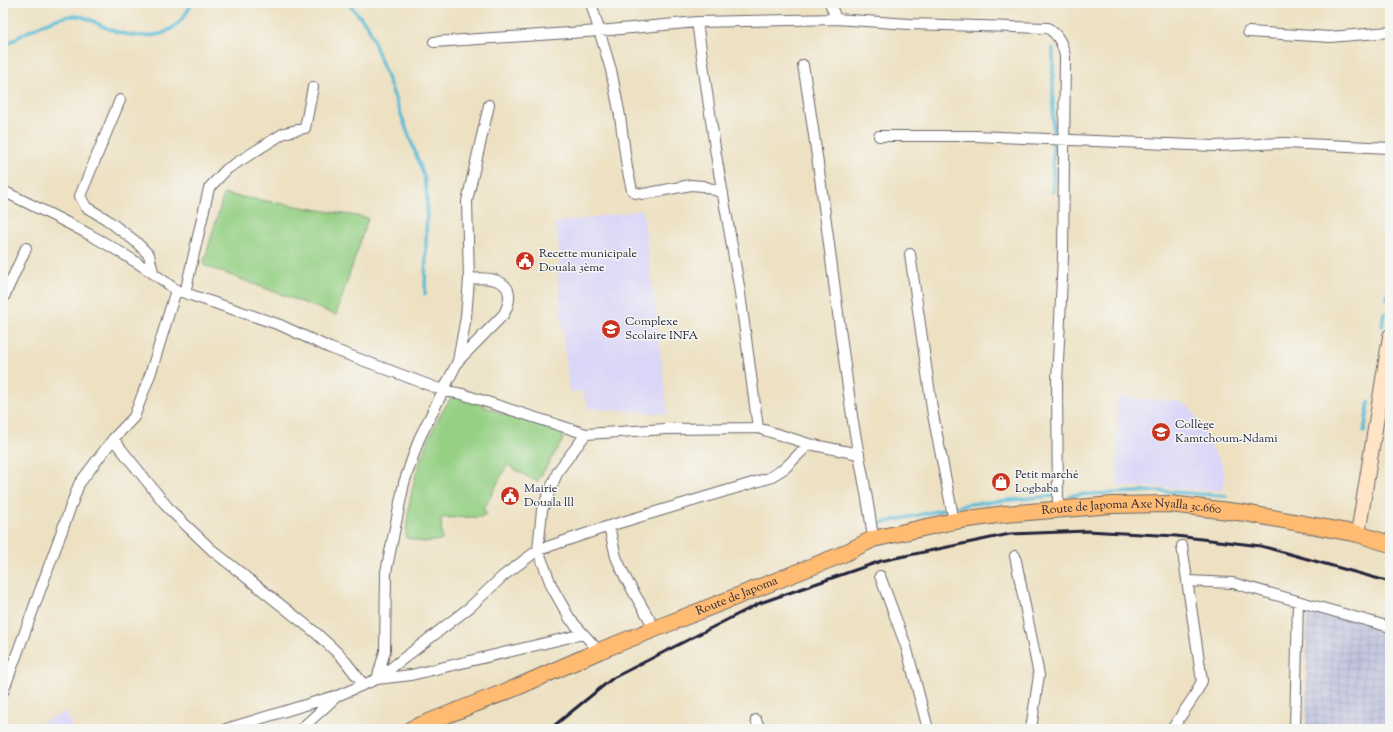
<svg xmlns="http://www.w3.org/2000/svg" width="1393" height="732" viewBox="0 0 1393 732" font-family="'Sorts Mill Goudy',serif">
<style>
.built{fill:#dad6f7}
.industrial{fill:url(#industrial-grid)}
.green{fill:#95d084;stroke:#5c7960}
.lines{fill:none;stroke-linecap:round;stroke-linejoin:round}
.stream{stroke:#58bbd6;stroke-width:3.5}
.street-casing{stroke:#69656a;stroke-width:12}
.secondary-casing{stroke:#69656a;stroke-width:16}
.primary-casing{stroke:#69656a;stroke-width:18}
.street{stroke:#fff;stroke-width:10}
.secondary{stroke:#ffe4c6;stroke-width:14}
.primary{stroke:#febb71;stroke-width:16}
.rail{stroke:#22223b;stroke-width:3}
.labels{text-anchor:middle;dominant-baseline:central;stroke-width:3;stroke-linejoin:round;paint-order:stroke}
.poi-label{font-size:12px;fill:#22223b;stroke:#f6f6f2;text-anchor:start}
.street-label{font-size:12px;fill:#22223b;stroke:#f6f6f2}
</style>
<defs>
<pattern id="industrial-grid" width="8" height="8" patternUnits="userSpaceOnUse"><rect width="8" height="8" fill="#c0c2dd"/><path d="M0 4h8M4 0v8" fill="none" stroke="#a5a6bf"/></pattern>
</defs>
<rect width="100%" height="100%" fill="#f6f6f2"/>
<filter id="ink" filterUnits="userSpaceOnUse"><feTurbulence type="fractalNoise" baseFrequency=".025" numOctaves="2"/><feDisplacementMap in="SourceGraphic" scale="8" xChannelSelector="R" yChannelSelector="G"/><feConvolveMatrix kernelMatrix="1 2 1 2 8 2 1 2 1" color-interpolation-filters="sRGB"/></filter>
<filter id="wash" filterUnits="userSpaceOnUse"><feTurbulence type="fractalNoise" baseFrequency=".012" numOctaves="4" result="noise"/><feDisplacementMap in="SourceGraphic" scale="16" xChannelSelector="R" yChannelSelector="G"/><feGaussianBlur stdDeviation="0.9" result="paint"/><feColorMatrix in="noise" values="0 0 0 0 0 0 0 0 0 0 0 0 0 0 0 0 0 1.4 0 .05"/><feComposite in="paint" operator="in"/></filter>
<g filter="url(#wash)">
<rect width="100%" height="100%" fill="#ede1c2"/>
<!-- built -->
<path class="built" d="M643,210L668,414L587,408V399H583V391L569,392L557,268L561,260L555,223Z
M1117,397L1179,401L1192,409L1216,456H1218L1222,464L1225,477L1223,491L1157,487H1118Z
M67,712L72,729H24L29,727Z"/>
<!-- industrial -->
<path class="industrial" d="M1307,606L1390,629V729H1306Z"/>
<!-- green -->
<path class="green" d="M224,194L368,218L336,315L203,265Z
M453,395L468,398L501,414L559,429L562,433L563,440L537,482L507,465L483,511L487,513L481,517L441,518L442,540L423,542L406,538C408,487 424,437 453,395Z"/>
<g class="lines">
<!-- stream -->
<path class="stream" d="M348,3L368,26L424,176L427,197L425,294
M3,48C18,35 58,14 78,16C89,17 99,25 109,29C125,36 156,40 171,29C181,23 187,13 192,3
M1053,132V48
M1053,143V192
M1387,299L1390,279
M1382,326L1384,313
M1364,432L1369,402
M1070,495L1159,491L1226,496
M882,523L969,504L1053,496
M289,729L291,728"/>
</g>
</g>
<g filter="url(#ink)">
<g class="lines">
<defs>
<path id="street" d="M591,3L611,70L620,116L627,168L632,190L636,193L644,194L691,185L703,186L723,193
M830,3L836,19
M697,22L716,155L739,286L758,428
M1248,32L1330,37L1390,32
M434,42L599,31L697,22L836,19L909,24L1048,28C1059,36 1062,43 1065,56L1063,257L1057,382L1058,509
M803,65C822,177 834,290 850,402C856,448 868,493 873,539
M120,100L80,196L86,207L106,219L135,241L149,255L153,272
M489,105L467,201L469,279L466,317L458,361L419,439L404,483L386,572L385,651L377,679L411,675L583,634
M879,136H975L1215,146L1284,143L1390,148
M3,191C63,220 123,249 176,290
M910,254L933,415L954,521
M185,293L209,188L227,169L284,133L305,128L313,87
M3,299L26,248
M458,361L504,314C520,282 495,276 469,279
M586,434L558,471L542,510L538,550L552,587L570,619L599,651
M113,439L170,510L212,550L316,633L342,657L363,684
M609,526L616,557L626,579L655,629
M1015,556L1039,675L1031,729
M880,576L906,646L928,729
M1187,581L1233,583L1390,627
M3,692L79,484L113,439L134,417L151,372L176,290L280,325L330,348L442,390L462,394L586,434L666,429L758,428L809,444L859,454
M756,720L760,729
M226,729L335,696
M301,729L337,696L377,679L470,607L503,576L538,550L609,526L769,478L785,468L809,444
M1172,729L1195,695L1202,681L1182,546
M1295,729L1298,602"/>
<path id="secondary" d="M1358,534L1390,336"/>
<g id="primary">
<path id="s1" d="M411,729L515,688L599,651L841,555L873,539L954,521L1005,514L1112,505L1170,504L1245,513L1358,534L1390,544"/>
</g>
</defs>
<!-- street casing -->
<use href="#street" class="street-casing"/>
<!-- secondary casing -->
<use href="#secondary" class="secondary-casing"/>
<!-- primary casing -->
<use href="#primary" class="primary-casing"/>
<!-- street -->
<use href="#street" class="street"/>
<!-- secondary -->
<use href="#secondary" class="secondary"/>
<!-- primary -->
<use href="#primary" class="primary"/>
<!-- rail -->
<path class="rail" d="M550,729L613,678L760,603L881,561L1010,534L1087,531L1176,536L1261,546L1390,582"/>
</g>
</g>
<!-- icons -->
<defs>
<symbol id="civic-disc" viewBox="-11 -11 22 22"><circle r="9.5" fill="#c8321e" stroke="#f6f6f2"/><path d="M-.6-6.5H3V-4.5H.6V-3L4-1V1h2V6H-6V1h2V-1L-.6-3ZM-1.2 2.5V6h2.4V2.5Z" fill="#fff"/></symbol>
<symbol id="school-disc" viewBox="-11 -11 22 22"><circle r="9.5" fill="#c8321e" stroke="#f6f6f2"/><path d="M0-5L7-2L0 1L-7-2ZM-4 1L0 2.5L4 1V4Q0 6-4 4Z" fill="#fff"/></symbol>
<symbol id="shop-disc" viewBox="-11 -11 22 22"><circle r="9.5" fill="#c8321e" stroke="#f6f6f2"/><path d="M-5-2.5h2.3a2.7 3.5 0 0 1 5.4 0H5L5.5 6h-11ZM-1.5-2.5h3a1.5 2.3 0 0 0-3 0Z" fill="#fff"/></symbol>
</defs>
<g fill-rule="evenodd">
<use href="#civic-disc" x="514" y="250" width="22" height="22"/>
<use href="#school-disc" x="600" y="318" width="22" height="22"/>
<use href="#school-disc" x="1150" y="421" width="22" height="22"/>
<use href="#shop-disc" x="990" y="471" width="22" height="22"/>
<use href="#civic-disc" x="499" y="485" width="22" height="22"/>
</g>
<g class="labels">
<!-- poi labels -->
<g class="poi-label">
<text x="539" y="254">Recette municipale<tspan x="539" dy="14">Douala 3ème</tspan></text>
<text x="625" y="322">Complexe<tspan x="625" dy="14">Scolaire INFA</tspan></text>
<text x="1175" y="425">Collège<tspan x="1175" dy="14">Kamtchoum-Ndami</tspan></text>
<text x="1015" y="475">Petit marché<tspan x="1015" dy="14">Logbaba</tspan></text>
<text x="524" y="489">Mairie<tspan x="524" dy="14">Douala lll</tspan></text>
</g>
<!-- street labels -->
<g class="street-label">
<text stroke="none"><textPath href="#s1" startOffset="761">Route de Japoma Axe Nyalla 3c.660</textPath></text>
<text stroke="none"><textPath href="#s1" startOffset="352">Route de Japoma</textPath></text>
</g>
</g>
<!-- margin -->
<rect width="1393" height="732" fill="none" stroke="#f6f6f2" stroke-width="16"/>
</svg>
